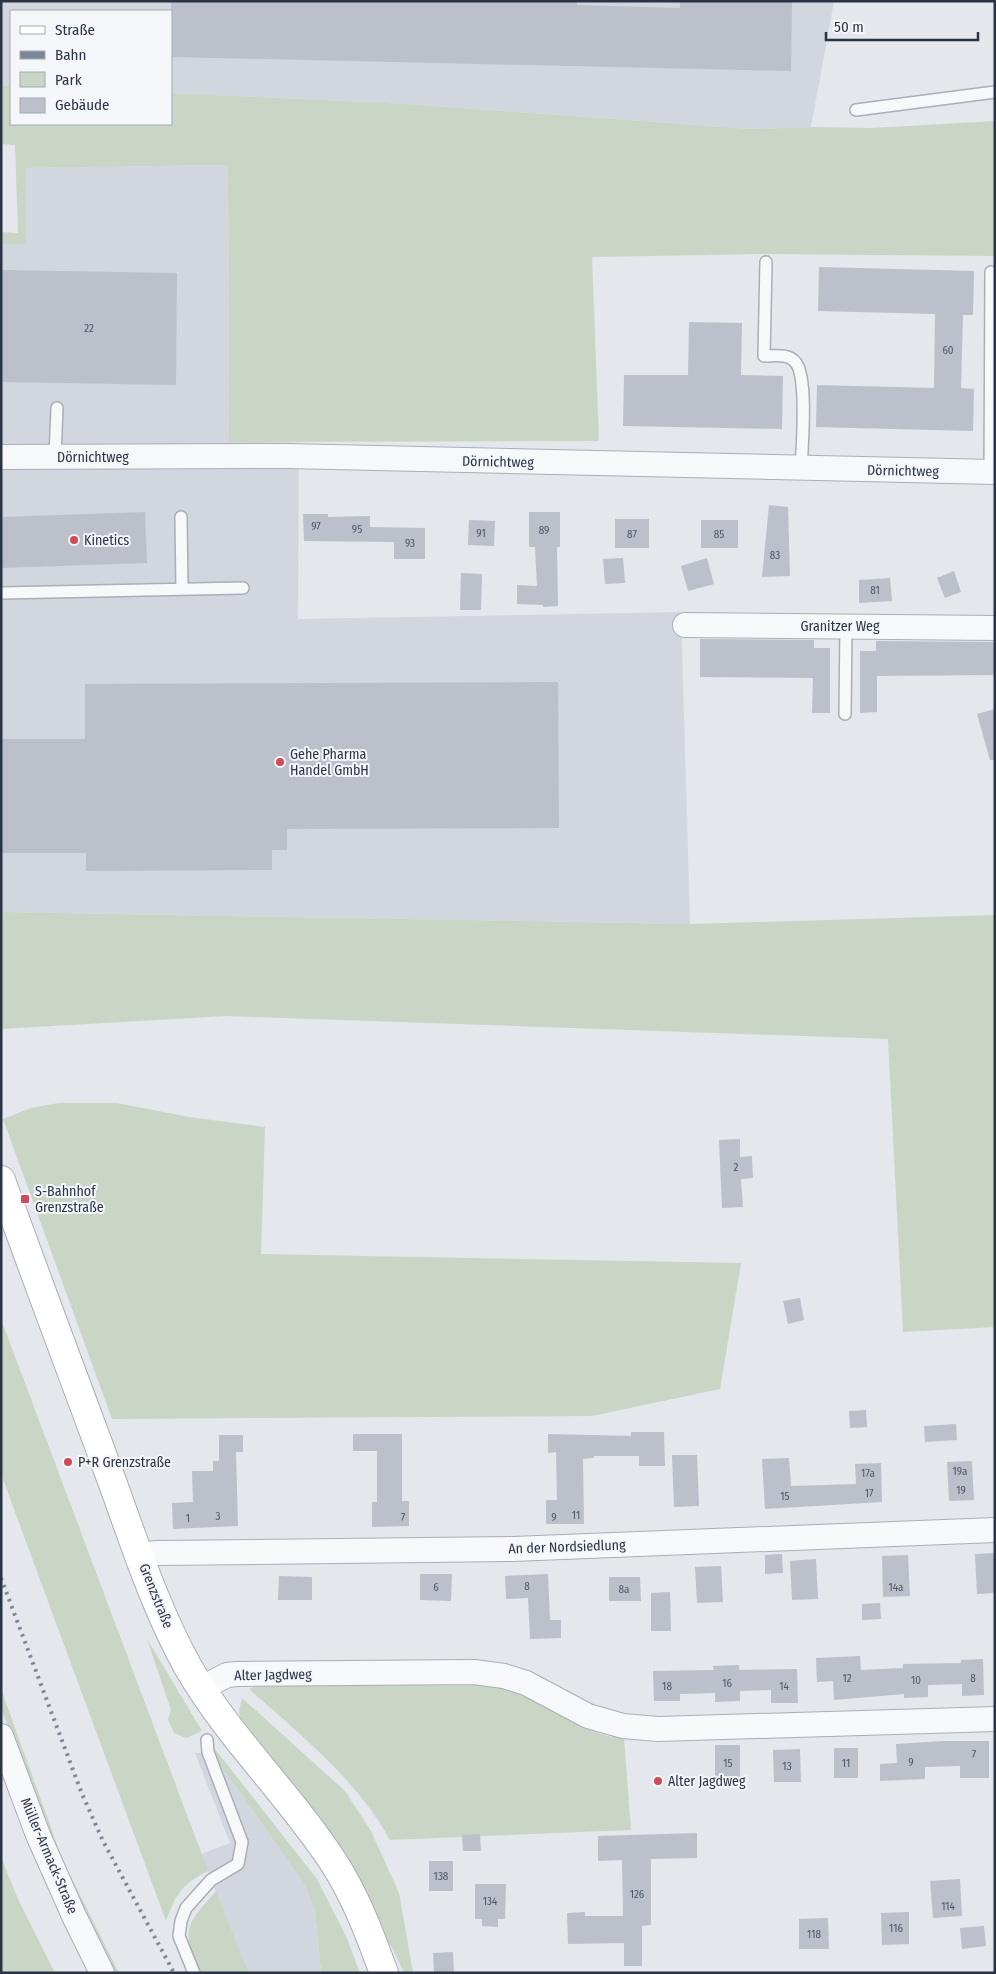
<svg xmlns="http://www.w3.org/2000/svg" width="996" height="1974" viewBox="0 0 996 1974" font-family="'Fira Sans Condensed',sans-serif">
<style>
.built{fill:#d2d6de}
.green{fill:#c9d6c5}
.building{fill:#bbc0ca}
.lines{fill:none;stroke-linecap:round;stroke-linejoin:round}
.lane-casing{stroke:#a9aeb7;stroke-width:14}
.street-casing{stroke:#a9aeb7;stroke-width:26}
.secondary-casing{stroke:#a9aeb7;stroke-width:30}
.lane{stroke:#f7f8fa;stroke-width:11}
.street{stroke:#f7f8fa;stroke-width:24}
.secondary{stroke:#fff;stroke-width:28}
.rail{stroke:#7d8696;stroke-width:4;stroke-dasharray:2.5 5;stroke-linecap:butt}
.poi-dot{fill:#d1495b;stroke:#f4f6f9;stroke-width:2}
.labels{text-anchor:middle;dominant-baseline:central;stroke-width:4;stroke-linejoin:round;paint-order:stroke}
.number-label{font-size:11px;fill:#4f5766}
.street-label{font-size:14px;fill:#2b3445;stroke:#f4f6f9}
.poi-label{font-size:14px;fill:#2b3445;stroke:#f4f6f9;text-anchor:start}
</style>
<rect width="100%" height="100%" fill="#e4e7ec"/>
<!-- built -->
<path class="built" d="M1,1H834L811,127L751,129L407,104L171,93V11H11V86H1Z
M228,165L229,441L299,443L298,619L681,612L690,924L1,912V245L26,244V168Z
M215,1749L217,1760L305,1885L315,1911L321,1973H249L201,1854L230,1843L195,1753L208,1752Z"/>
<!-- green -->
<path class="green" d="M1,86H11V124H171V93L407,104L751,129L811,127L871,128L995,121V256L765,254L592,257L599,441L229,442L228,165L26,168V244L1,245V232L18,233L15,145L1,144Z
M1,912L690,924L995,915V1327L903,1332L888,1039L226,1016L1,1029Z
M59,1103H117L189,1117L265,1127L261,1254L741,1263L720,1389L592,1416L112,1419L3,1119L31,1108Z
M1,1319L208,1871C182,1884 176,1894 166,1921L1,1474Z
M147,1639L202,1731L186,1738L174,1733L168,1719L171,1710Z
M265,1682H478L523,1692L579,1726L607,1736L624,1738L631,1830L390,1840C357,1780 300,1734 249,1689Z
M1,1689L63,1861L119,1973H112L58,1865L1,1708Z
M242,1698L345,1791L371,1831L399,1893L413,1973H404L392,1947L383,1937L241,1722L239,1711Z
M215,1749L317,1879L346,1936L360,1973H321L315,1911L305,1885L217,1760Z
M1,1857L18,1899L55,1973H1Z
M216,1891L249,1973H201C180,1929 186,1925 216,1891Z"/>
<!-- building -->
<path class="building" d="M171,1H577V5L680,8V1H792L791,71L171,57Z
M819,267L974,271L973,315H963L961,388L974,389L973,431L816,427L817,385L934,388L935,314L818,311Z
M1,270L177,273L176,385L1,382Z
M689,322L742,323L741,375L783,376L782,429L623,426L624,375H688Z
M769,505L788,507L790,576L762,577Z
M145,512L147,563L1,568V517Z
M529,512H560V547H557L558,606L543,607V605L517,604V585L537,586L535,547H529Z
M303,514H328V517L370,516V527L425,528V559H394V542L304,541Z
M615,519H649V548H615Z
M469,520L495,521L494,546L468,545Z
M701,520H738V548H701Z
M623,558L625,583L605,584L603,559Z
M707,558L714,584L688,591L681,566Z
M954,571L961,592L945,598L937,578Z
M461,573L482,574L481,610H460Z
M890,578L892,601L859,603V580Z
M700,639L814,640V648H830V713H812L813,678L700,677Z
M876,641L995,642V675L877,676V712L860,713V651H876Z
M558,682L559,828L287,829V850H272V870L86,871V853H1V739H85V684Z
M995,709V760H990L977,714Z
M740,1139V1157L752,1156L753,1178L741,1179L743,1207L722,1208L719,1140Z
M800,1298L804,1320L788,1324L783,1301Z
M866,1410L867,1427L850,1428L849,1411Z
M956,1424L957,1440L925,1442L924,1426Z
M631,1432H664L665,1466H639V1456H594V1458L583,1459L584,1524H546V1500H557L556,1452L548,1453V1434L631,1436Z
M353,1434H402V1501H409V1526L372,1527V1502H377V1451H353Z
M219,1435H243V1452H236L238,1526L173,1529L172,1503L193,1502L192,1471H213V1461H219Z
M672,1455H697L699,1506L674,1507Z
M789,1458L791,1486L856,1484L855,1464L881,1463L882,1502L765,1509L762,1459Z
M972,1461L974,1500L949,1501L947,1462Z
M995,1553V1593L977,1594L975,1554Z
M782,1554L783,1573L765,1574V1555Z
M908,1555L910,1596L883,1597L882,1556Z
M816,1559L818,1599L792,1600L790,1561Z
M721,1566L723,1602L697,1603L695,1567Z
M420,1574H452L451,1601L420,1600Z
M548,1574L550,1620H561V1638L530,1639L528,1598L506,1599L505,1576Z
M279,1576L312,1577V1600H278Z
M609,1577H640L641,1601H609Z
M670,1592L671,1631H651V1593Z
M880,1603L881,1619L862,1620V1604Z
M860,1656L861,1670L903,1668V1664L961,1663V1660L983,1659L984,1695L962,1696V1684L928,1685V1697L904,1698V1694L834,1700L833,1681L817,1682L816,1658Z
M739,1665V1670L797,1669L798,1703H771V1690L740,1691V1701L715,1702V1693L680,1694V1701H654L653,1671L714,1670L713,1666Z
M943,1741H989V1778H960V1766L925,1767V1779L880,1781V1764L897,1763L896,1744Z
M715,1745H740V1780H715Z
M834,1748H858V1778H834Z
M800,1749L801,1782H774L773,1750Z
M697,1833V1858L651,1859V1925L642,1926V1966H624V1943L568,1944L567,1913L585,1912V1916H623L622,1860L598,1861V1836Z
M480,1834L481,1851H463L462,1835Z
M429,1861H453V1891H429Z
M960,1879L962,1916L933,1918L930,1881Z
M475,1884H506L505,1919H498V1927L482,1926V1919H475Z
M909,1912V1944L882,1945L881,1913Z
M828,1918L829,1949H799V1919Z
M984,1926L986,1946L962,1949L960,1928Z
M453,1952L454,1973H434L433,1953Z"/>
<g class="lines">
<defs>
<path id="lane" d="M856,110L995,92
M766,262L764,356C774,356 789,353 796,363C808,379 802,447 801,469
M55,457L57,408
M990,472L991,272
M181,517L182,589
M1,593L243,588
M845,714L846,627
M194,1973L179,1936L181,1921L186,1908L211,1880L238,1864L242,1842L208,1752L207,1740"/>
<path id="street" d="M1,457L287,456L995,472
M685,625L995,628
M139,1555L157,1553L513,1549L995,1530
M202,1688L227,1675L237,1674L474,1672L504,1676L526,1683L588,1716L623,1726L658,1729L995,1719
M1,1736L38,1835L74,1916L102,1973"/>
<path id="secondary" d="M1,1180C36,1278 73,1375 109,1473C133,1538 154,1606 188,1667C229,1738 290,1795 334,1863C356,1897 370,1935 384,1973"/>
</defs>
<!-- lane casing -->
<use href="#lane" class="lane-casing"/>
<!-- street casing -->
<use href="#street" class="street-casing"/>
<!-- secondary casing -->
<use href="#secondary" class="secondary-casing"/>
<!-- lane -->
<use href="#lane" class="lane"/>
<!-- street -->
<use href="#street" class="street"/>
<!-- secondary -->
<use href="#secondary" class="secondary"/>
<!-- rail -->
<path class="rail" d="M1,1578L82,1794L103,1841L174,1973"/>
</g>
<!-- markers -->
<g class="poi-dot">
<circle cx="74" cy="540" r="5"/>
<circle cx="280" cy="762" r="5"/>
<rect x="20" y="1194" width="10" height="10" rx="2.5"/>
<circle cx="68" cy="1462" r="5"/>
<circle cx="658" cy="1781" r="5"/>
</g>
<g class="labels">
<!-- number labels -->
<g class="number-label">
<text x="89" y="328">22</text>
<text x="948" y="350">60</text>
<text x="316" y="526">97</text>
<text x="357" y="529">95</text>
<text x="544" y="530">89</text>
<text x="481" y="533">91</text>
<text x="632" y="534">87</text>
<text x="719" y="534">85</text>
<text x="410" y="543">93</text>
<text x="775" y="555">83</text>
<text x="875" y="590">81</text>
<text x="736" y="1167">2</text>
<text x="960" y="1471">19a</text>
<text x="868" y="1473">17a</text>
<text x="961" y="1490">19</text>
<text x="869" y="1493">17</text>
<text x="785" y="1496">15</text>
<text x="576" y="1515">11</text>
<text x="218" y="1516">3</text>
<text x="403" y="1517">7</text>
<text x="554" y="1517">9</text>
<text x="188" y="1518">1</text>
<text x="527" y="1586">8</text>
<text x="436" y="1587">6</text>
<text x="896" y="1587">14a</text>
<text x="624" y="1589">8a</text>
<text x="847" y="1678">12</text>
<text x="973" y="1678">8</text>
<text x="916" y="1680">10</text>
<text x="727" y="1683">16</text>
<text x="667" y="1686">18</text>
<text x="784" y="1686">14</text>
<text x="974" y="1754">7</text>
<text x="911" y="1762">9</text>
<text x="728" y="1763">15</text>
<text x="846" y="1763">11</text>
<text x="787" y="1766">13</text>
<text x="441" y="1876">138</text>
<text x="637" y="1894">126</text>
<text x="490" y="1901">134</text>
<text x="948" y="1906">114</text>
<text x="896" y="1928">116</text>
<text x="814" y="1934">118</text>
</g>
<!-- street labels -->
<g class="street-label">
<text x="93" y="457">Dörnichtweg</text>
<text transform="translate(498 462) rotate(1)">Dörnichtweg</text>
<text transform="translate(903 471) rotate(1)">Dörnichtweg</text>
<text x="840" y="626">Granitzer Weg</text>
<text transform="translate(567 1547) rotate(-2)">An der Nordsiedlung</text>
<text transform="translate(156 1596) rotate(68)">Grenzstraße</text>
<text transform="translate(273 1675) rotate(-1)">Alter Jagdweg</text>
<text transform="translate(49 1856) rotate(67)">Müller-Armack-Straße</text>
</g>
<!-- poi labels -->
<g class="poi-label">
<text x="84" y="540">Kinetics</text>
<text x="290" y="754">Gehe Pharma<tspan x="290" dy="16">Handel GmbH</tspan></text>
<text x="35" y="1191">S-Bahnhof<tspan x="35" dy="16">Grenzstraße</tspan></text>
<text x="78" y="1462">P+R Grenzstraße</text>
<text x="668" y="1781">Alter Jagdweg</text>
</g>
</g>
<!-- border -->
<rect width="996" height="1974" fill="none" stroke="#2b3445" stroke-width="5"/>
<!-- legend -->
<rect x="10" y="10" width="162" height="115" fill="#f4f6f9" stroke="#a4a8b1"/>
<rect x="20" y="26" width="25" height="8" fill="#ffffff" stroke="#a4a8b1"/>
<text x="55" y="35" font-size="15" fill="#2b3445">Straße</text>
<rect x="20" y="51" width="25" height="8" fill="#7d8696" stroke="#a4a8b1"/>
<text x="55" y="60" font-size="15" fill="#2b3445">Bahn</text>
<rect x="20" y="72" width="25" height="15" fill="#c9d6c5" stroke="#a4a8b1"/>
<text x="55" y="85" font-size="15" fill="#2b3445">Park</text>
<rect x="20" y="98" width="25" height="15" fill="#bbc0ca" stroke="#a4a8b1"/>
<text x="55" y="110" font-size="15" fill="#2b3445">Gebäude</text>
<!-- scale -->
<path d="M826 32v8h152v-8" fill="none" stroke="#2b3445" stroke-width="2.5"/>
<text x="834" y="32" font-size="15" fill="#2b3445" stroke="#f4f6f9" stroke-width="4" paint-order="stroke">50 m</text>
</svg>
